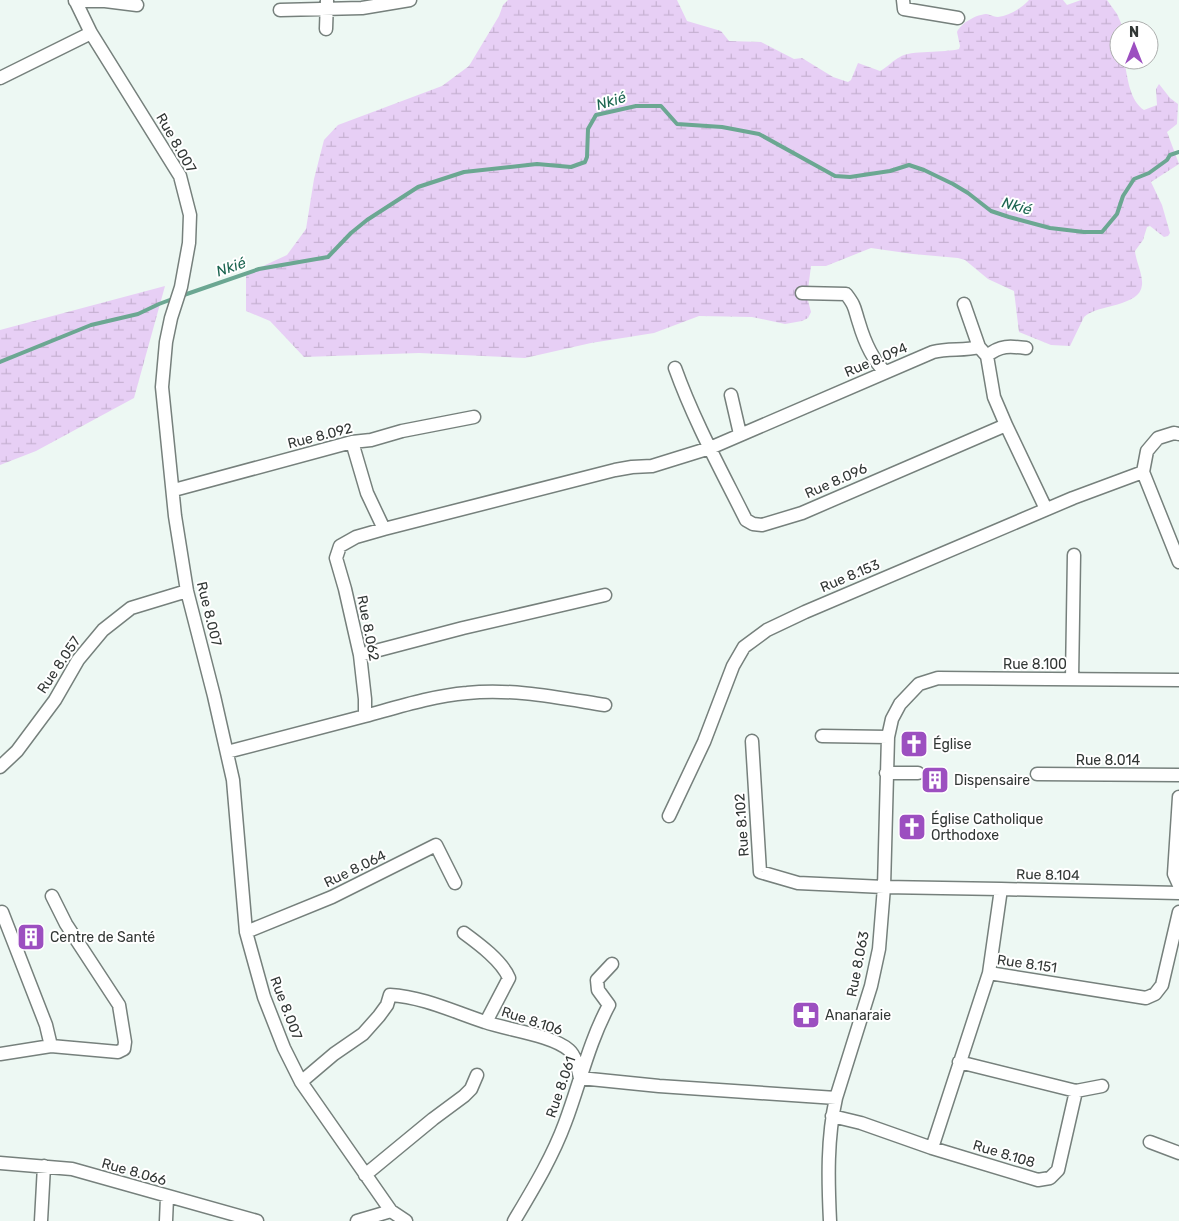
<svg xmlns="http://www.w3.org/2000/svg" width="1179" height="1221" viewBox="0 0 1179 1221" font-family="Rubik,sans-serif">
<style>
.wetland{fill:url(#wetland-marsh)}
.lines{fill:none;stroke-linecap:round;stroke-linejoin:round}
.stream{stroke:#6ba792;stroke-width:4}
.street-casing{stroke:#76807c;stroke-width:15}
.street{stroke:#fff;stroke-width:12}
.labels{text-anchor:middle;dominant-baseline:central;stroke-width:4;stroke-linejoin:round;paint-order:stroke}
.street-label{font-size:14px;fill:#323735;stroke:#fff}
.poi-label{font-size:14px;fill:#323735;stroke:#fff;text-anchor:start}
.water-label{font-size:15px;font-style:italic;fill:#1b6550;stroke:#fff}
</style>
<defs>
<pattern id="wetland-marsh" width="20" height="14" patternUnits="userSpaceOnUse" patternTransform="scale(1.25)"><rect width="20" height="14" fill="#e7cff5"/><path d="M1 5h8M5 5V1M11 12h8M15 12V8" fill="none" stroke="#c7b2d3"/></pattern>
</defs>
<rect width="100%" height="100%" fill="#edf8f3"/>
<!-- wetland -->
<path class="wetland" d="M508,0H677L687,21L721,31L729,41L761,42L794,59L802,58L833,77L848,82L851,80L858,63L880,71C889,66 892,61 900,57C910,50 945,53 959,49L960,46L957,32C961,23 977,14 987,14C991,15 995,17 998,17C1010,15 1022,8 1029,0H1063L1067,5L1081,0H1107L1117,14L1124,30H1119V60H1133V63L1125,65C1128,80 1130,101 1144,110L1157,105L1156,89L1159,84L1170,98L1178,104L1177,124L1167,132L1179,164L1151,182L1162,205L1170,233L1168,236L1164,237L1150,226L1147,227L1143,240L1135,251C1136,262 1143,274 1142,285C1140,307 1098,304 1084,317L1070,346L1051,345L1019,332L1014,291L988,279L965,260L958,258L913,254L871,248L826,266H811L807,297L811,312L808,318L802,321L785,324L752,317L699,316L654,333L591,343L525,358L419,353L304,357L270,321L246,311V274L287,255L306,229L314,179L324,140L338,125L442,86L469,66L499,16L503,5Z
M165,286L134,398L36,451L0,465V330Z"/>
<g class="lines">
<!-- stream -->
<path class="stream" d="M181,296L259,269L328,257L351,233L367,220L418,187L464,172L537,164L571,167L585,162L587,157L588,129L596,115L636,106H661L677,124L722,127L759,134L835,176L850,177L890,171L909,165L924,170L953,184L968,193L991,211L1009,217L1050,228L1084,232H1102L1117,214L1123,196L1134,179L1149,173L1167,160L1170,155L1179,152
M0,362L91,325L138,314L159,304L175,298"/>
<defs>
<path id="street" d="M75,0L91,33L180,176L190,215L189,243L181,287L171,318L166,342L162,387L175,516L187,591L214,696L233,780L246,932L264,997L284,1048L301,1082L391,1211L406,1221
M903,0L904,9L958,18
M75,1H105L137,5
M280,10L362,8L410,0
M326,29L327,0
M0,78L91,33
M802,293L846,294C856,307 854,308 859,323C864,340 872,359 885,372
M964,304L979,347
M987,356C1000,345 1010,346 1026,348
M675,368C694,421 721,470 746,520L753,524L762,525L802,513L1006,425L1046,509
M731,395L740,434
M1179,434L1174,433L1158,438L1147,451L1143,472L1179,562
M174,490L352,442L371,440L402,431L474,417
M384,529L615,470L632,467L652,466L710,448L933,352C949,348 964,351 979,347L987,356L994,397L1006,425
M360,655L463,628L605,595
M1072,679L1074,555
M365,716C398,707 432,696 467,693C512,688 560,698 605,705
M822,736L888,737L884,887L879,949L871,986L836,1098C827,1138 828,1180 830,1221
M888,737L892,719L900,704L919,684L938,678L1179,680
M752,741L760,872L798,883L884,887L1001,889
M227,752L365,716V699L360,655L345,589L336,558L340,546L356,537L384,529L367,493L352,442
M0,767L17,751L55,700L78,660L103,630L131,608L187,591
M886,773H918
M1037,774L1179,775
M1179,797L1174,874L1179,885
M669,816L704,742L733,666L744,647L767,630L805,612L1073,498L1143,472
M2,912L46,1025L51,1046
M246,932L332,897L436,845L455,883
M464,933C479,944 502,961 509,978L486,1022
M989,973L1001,889L1179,893
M0,1054L51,1046L118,1052L124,1049L125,1042L119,1005L66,924L52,896
M301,1082L334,1054L363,1034L379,1016L387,1005L390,995C424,997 454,1012 485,1022C508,1030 552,1035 569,1050C576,1056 578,1069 580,1078L659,1086L836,1098
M1076,1091L1102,1086
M832,1116L861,1123L932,1148L1038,1180L1050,1178L1058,1170L1076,1091L959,1062
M1150,1142L1179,1153
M932,1148L989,973L1146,998L1155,994L1162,985L1179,912
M0,1163L72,1169L257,1221
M365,1175L433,1119L464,1096L471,1089L477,1075
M41,1221L44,1166
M166,1221L167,1197
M357,1221L391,1211
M514,1221C533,1189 552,1158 565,1123C580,1083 589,1042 609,1005L598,990L597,980L612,964"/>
</defs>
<!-- street casing -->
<use href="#street" class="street-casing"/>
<!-- street -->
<use href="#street" class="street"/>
</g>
<!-- icons -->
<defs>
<symbol id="church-square" viewBox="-11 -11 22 22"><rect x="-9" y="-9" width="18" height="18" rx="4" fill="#9c4fc0" stroke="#fff"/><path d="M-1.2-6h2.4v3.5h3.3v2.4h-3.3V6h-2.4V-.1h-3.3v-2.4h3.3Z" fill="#fff"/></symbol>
<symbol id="building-square" viewBox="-11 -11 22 22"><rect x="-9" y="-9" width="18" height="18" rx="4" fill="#9c4fc0" stroke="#fff"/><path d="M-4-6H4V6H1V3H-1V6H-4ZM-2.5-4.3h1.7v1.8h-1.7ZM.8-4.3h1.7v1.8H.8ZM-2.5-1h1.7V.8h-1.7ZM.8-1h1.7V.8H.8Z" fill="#fff"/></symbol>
<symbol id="pharmacy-square" viewBox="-11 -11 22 22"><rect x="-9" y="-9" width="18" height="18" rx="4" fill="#9c4fc0" stroke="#fff"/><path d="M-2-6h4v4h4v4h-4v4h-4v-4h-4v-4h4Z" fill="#fff"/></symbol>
</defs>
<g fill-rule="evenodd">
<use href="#church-square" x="898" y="728" width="32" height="32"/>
<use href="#building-square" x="919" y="764" width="32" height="32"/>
<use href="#church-square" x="896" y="811" width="32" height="32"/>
<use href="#building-square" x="15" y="921" width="32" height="32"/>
<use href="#pharmacy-square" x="790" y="999" width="32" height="32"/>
</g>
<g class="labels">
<!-- street labels -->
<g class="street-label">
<text transform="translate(176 143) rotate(60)">Rue 8.007</text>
<text transform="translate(876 360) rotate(-23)">Rue 8.094</text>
<text transform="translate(320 436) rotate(-14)">Rue 8.092</text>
<text transform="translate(836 481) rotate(-24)">Rue 8.096</text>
<text transform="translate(850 576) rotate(-23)">Rue 8.153</text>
<text transform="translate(209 614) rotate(76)">Rue 8.007</text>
<text transform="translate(368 628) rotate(79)">Rue 8.062</text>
<text x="1035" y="664">Rue 8.100</text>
<text transform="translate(59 665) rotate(-56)">Rue 8.057</text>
<text x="1108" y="760">Rue 8.014</text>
<text transform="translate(742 825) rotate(-94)">Rue 8.102</text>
<text transform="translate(355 869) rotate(-26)">Rue 8.064</text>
<text transform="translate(1048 875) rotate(1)">Rue 8.104</text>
<text transform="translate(858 964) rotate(-79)">Rue 8.063</text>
<text transform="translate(1027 964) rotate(8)">Rue 8.151</text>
<text transform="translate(286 1008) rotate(69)">Rue 8.007</text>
<text transform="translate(532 1021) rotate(18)">Rue 8.106</text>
<text transform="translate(561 1087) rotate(-71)">Rue 8.061</text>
<text transform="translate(1004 1154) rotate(17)">Rue 8.108</text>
<text transform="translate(134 1172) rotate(16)">Rue 8.066</text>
</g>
<!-- poi labels -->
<g class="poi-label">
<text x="933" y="744">Église</text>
<text x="954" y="780">Dispensaire</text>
<text x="931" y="819">Église Catholique<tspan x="931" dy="16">Orthodoxe</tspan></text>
<text x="50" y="937">Centre de Santé</text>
<text x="825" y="1015">Ananaraie</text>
</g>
<!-- water labels -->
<g class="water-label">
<text transform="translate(611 101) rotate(-17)">Nkié</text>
<text transform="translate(1017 206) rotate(16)">Nkié</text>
<text transform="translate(231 267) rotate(-19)">Nkié</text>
</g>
</g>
<!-- north arrow -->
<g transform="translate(1134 45)"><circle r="24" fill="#ffffff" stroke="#adafae"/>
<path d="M0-4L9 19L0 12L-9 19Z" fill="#9c4fc0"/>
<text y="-8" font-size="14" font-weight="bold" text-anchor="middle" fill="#323735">N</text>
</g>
</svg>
